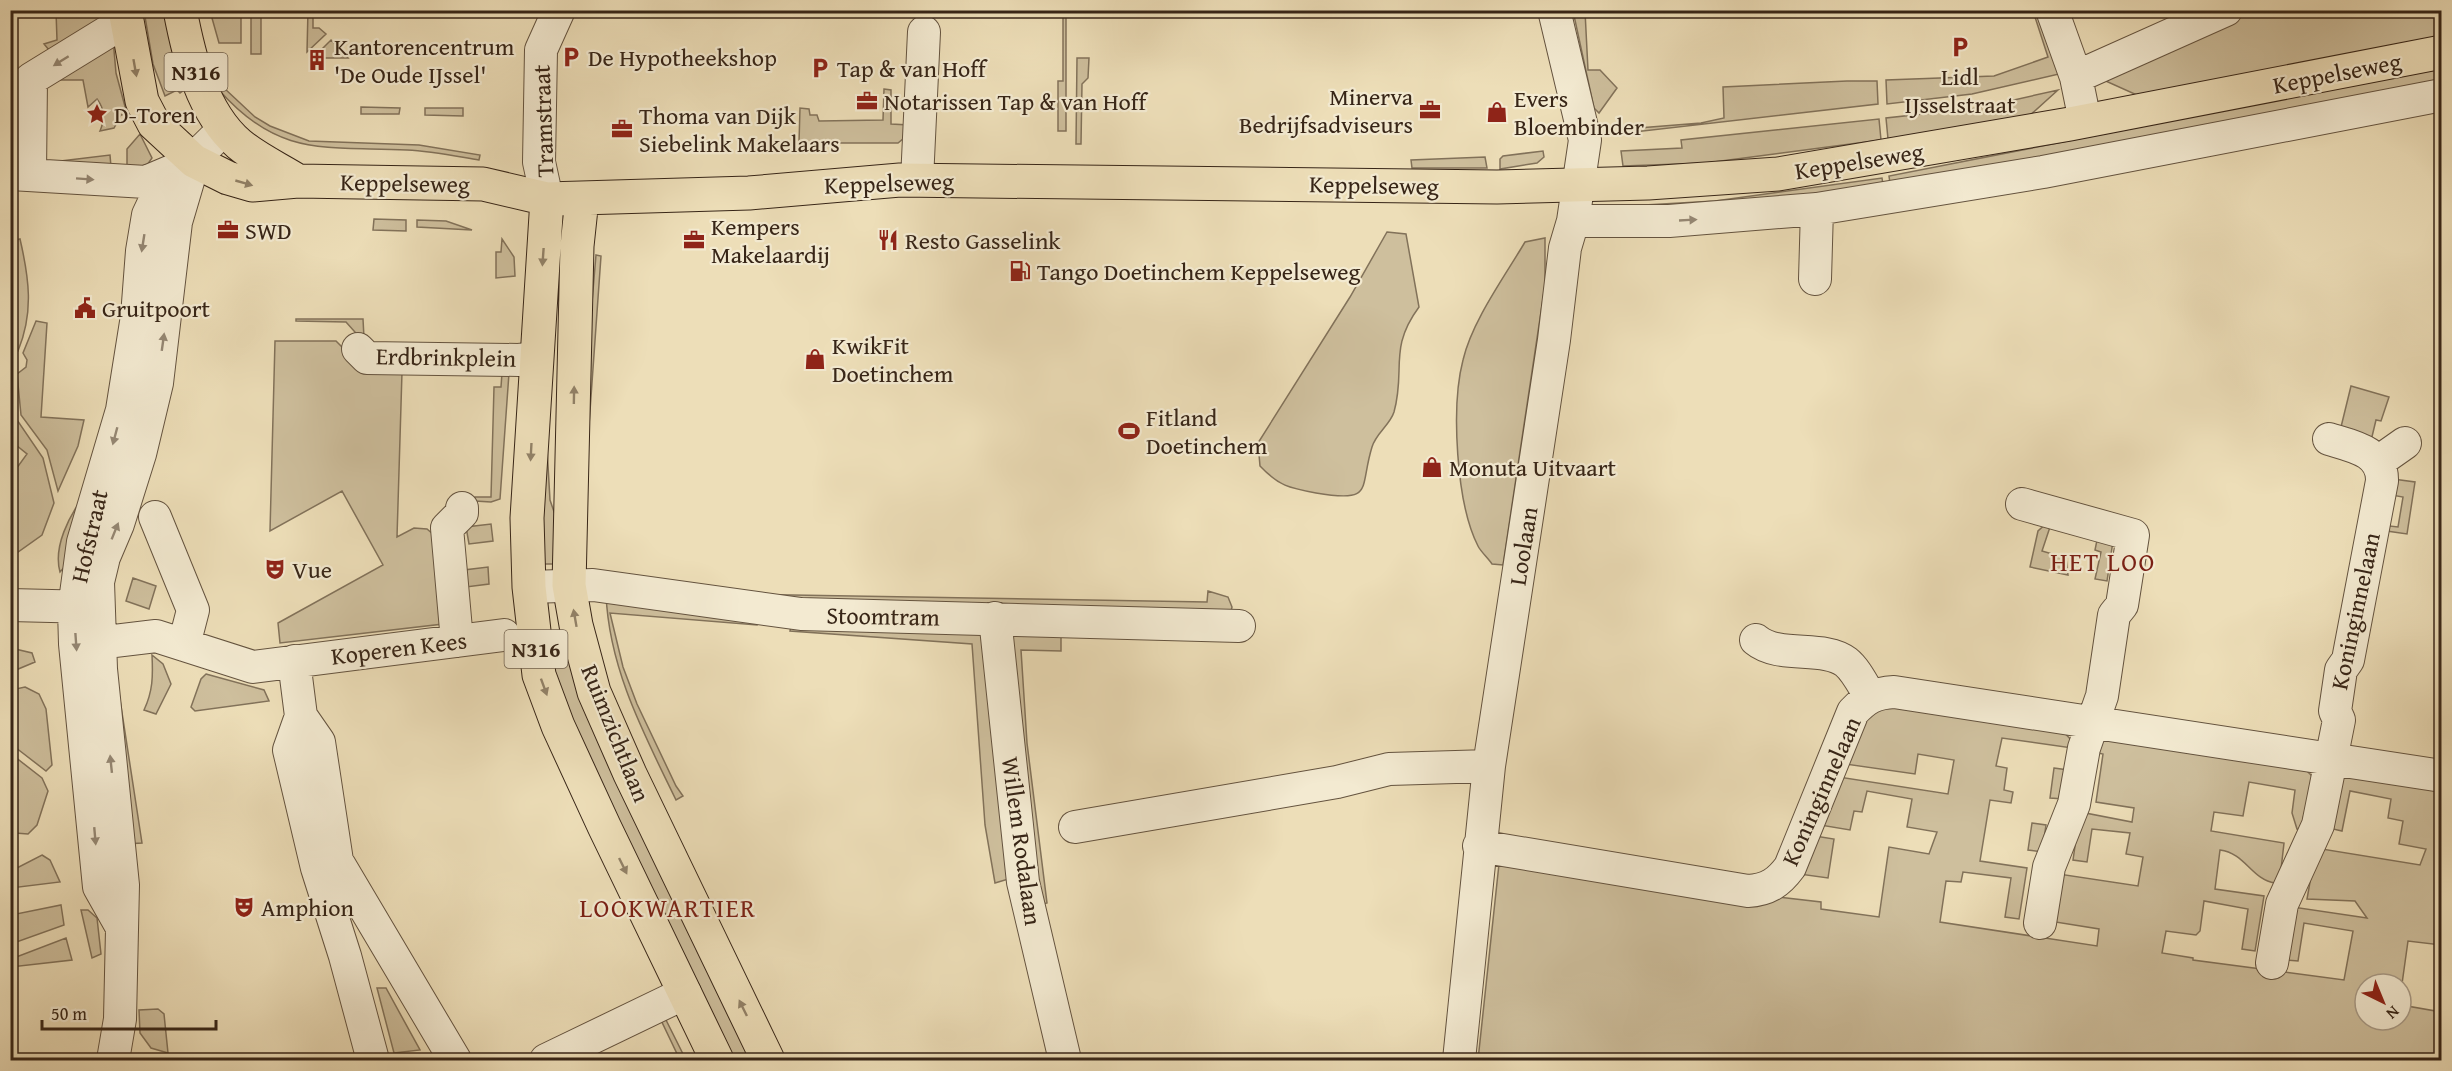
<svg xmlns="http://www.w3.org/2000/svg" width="2452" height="1071" viewBox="0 0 2452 1071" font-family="'Gentium Book Plus',serif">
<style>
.green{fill:#cebf9d;stroke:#82725a;stroke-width:1.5}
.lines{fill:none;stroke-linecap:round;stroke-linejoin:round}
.minor-casing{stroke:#64533f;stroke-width:34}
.major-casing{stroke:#372517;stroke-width:35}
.minor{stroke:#f3ead1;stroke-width:32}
.major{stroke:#eddeb8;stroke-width:33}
.oneway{fill:#958874}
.oneway2{fill:#928268}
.labels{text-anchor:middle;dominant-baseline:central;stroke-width:4.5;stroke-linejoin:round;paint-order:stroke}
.shield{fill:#f3ead1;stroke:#6f604f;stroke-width:1.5}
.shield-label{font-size:22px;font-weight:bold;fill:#372517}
.poi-label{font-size:24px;fill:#372517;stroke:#f3ead1;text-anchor:start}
.street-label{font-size:24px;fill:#372517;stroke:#f3ead1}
.neighbourhood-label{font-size:26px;letter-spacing:1.5px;fill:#7a1f14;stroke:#f3ead1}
</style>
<rect width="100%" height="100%" fill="#eddeb8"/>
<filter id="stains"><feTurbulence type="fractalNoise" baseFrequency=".00333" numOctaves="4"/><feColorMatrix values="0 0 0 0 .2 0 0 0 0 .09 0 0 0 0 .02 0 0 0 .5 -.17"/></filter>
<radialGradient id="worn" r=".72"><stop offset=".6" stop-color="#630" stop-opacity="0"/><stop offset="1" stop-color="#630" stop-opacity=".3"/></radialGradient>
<!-- green -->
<path class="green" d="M308,10L313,11V28H319L326,34L307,52Z
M56,11H109V15L49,50L44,44L57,40Z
M144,11H166L174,60L184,90L180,93L177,90L165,96L153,64Z
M210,11H241V43H219Z
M251,11H261V54H251Z
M1063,11H1066V131H1058V81H1063Z
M1573,11H1585L1588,70H1600L1617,88L1599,113L1594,108Z
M2033,11H2039L2059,74L1972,94L1887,104L1886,80L1994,76L2048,57Z
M2250,11H2441V37L2139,96L2099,78Z
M113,39L116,73L127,114L121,115L114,128L100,131C105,119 105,110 97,99L88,107L83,80H46Z
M331,40L348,58H313Z
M1077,58H1089L1088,78L1082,84L1081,144H1076Z
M2441,68V85L1891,190L1889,176Z
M1847,81H1877L1878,104L1626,133V129L1701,123L1724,118L1723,87Z
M224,88L255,117L270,126L309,141L419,145L480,155L479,160C455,156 431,151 407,150C325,146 279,158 219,90Z
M884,89L891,90V124L909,125L904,138L898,143H799L800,108L809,109L810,115H817L819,121L883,120Z
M2058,90L2028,117L1888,139L1886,118L1978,108Z
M361,107L400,108L399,114H361Z
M425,108H463V116L425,115Z
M1879,119L1881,140L1706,163L1623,166L1621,151L1682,148L1681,140Z
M140,134L152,158L145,168H127V149Z
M1543,151L1544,157L1537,163L1500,169V159L1503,156Z
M110,155L111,167L52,162Z
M1485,157L1487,168H1412L1411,160Z
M1882,178L1884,191L1772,205L1609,207L1715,201Z
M374,219L406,220V231L373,230Z
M417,220L446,221L472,230L417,227Z
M1387,232L1406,234L1419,307C1388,349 1406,369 1394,412C1390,425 1376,433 1372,447C1359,489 1375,503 1316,493C1289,488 1279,486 1260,466L1258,443L1350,297Z
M1545,238V285L1503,565L1492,564C1488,558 1481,552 1478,546C1456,503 1451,406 1463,360C1472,321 1505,276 1525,242Z
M20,239C29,278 34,312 18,351H11V241Z
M502,239L514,257L515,276L496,278V252H501Z
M555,252H560L547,448L550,500L562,535L555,564H544L534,516Z
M596,255L601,256L587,453L586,373Z
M296,319H363L364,338L362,340L346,322L296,321Z
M36,321L47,323L41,417L84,420L78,446L58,491L47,450L21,415L17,374L26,367L27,360L23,353Z
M275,341H336L365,370L402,372L397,537L414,528L427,529L434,535L443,624L280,643L278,623L383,565L342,491L270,531Z
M502,373H509L500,499L491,502L475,501V497H491L494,387H501Z
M2351,386L2389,397L2381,421L2376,420L2370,445L2341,427Z
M11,392L15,417L43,458L54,503L42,535L11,557V476L27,454L11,441Z
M2393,479L2415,482L2407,534L2380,530L2381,525L2398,527L2403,497L2386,494Z
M84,496L69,562L60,572C53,547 69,516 84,496Z
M2048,522L2051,524L2042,551L2066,558L2068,575L2030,567L2038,531Z
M491,524L493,541L469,544L466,527Z
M2097,540L2113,541L2107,581L2095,579L2101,552L2095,550Z
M488,567L489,584L466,587L464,570Z
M133,578L156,586L149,609L126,601Z
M1208,591L1228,597L1232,607L1230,616L903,605L728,594L1207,602Z
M606,594L757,615V625L610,613L623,667L637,704L676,786L683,796L676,800C644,734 609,669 606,594Z
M792,621L958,627L984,635L1015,877L995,883L985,825L972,644L790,631Z
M572,633L761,1060H727L590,779L541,637Z
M1016,633H1061V651L1021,650L1027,743L1047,903L1039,905L1010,637Z
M11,648L32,653L35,662L11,672Z
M152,655L163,664L171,684L156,714L144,710C153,691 153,676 152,655Z
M206,674L264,690L269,701L195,711L191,707L201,679Z
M25,687L39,694L46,709L52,765L46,771L11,744V690Z
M119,693L142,843L125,844Z
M1874,704L2060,728L2073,742L2072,748L2002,738L1996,766L2007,768L2004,790L2013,792L2011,803L1990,800L1980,861L2027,868L2019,919L2005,917L2011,878L1963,872L1961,882L1946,881L1940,922L2097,946L2099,929L2049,921L2059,874L2138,886L2143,857L2126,854L2130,833L2092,829L2087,862L2073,860L2080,812L2132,822L2134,808L2096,802L2103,754L2089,751L2103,734L2305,769L2312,776L2311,815L2304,814L2301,830L2297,829L2292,813L2295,790L2249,782L2243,816L2214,812L2211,831L2284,843L2280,878L2275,883C2252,880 2245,853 2220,850L2215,889L2264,896L2255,951L2242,949L2248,909L2204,901L2200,931L2196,935L2166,931L2162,953L2193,958V960L2344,980L2353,931L2304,923L2298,961L2286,960L2293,907L2367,918L2355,901L2307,899L2316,848L2420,865L2426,849L2399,844L2403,821L2388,818L2391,799L2350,791L2342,831L2333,829L2342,776L2441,788L2442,889L2437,928L2441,929V945L2408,941L2401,991V984H2365V1020H2401V1005L2441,1012V1055L2439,1060H1478L1499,864L1821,902V909L1879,917L1889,847L1929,854L1937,832L1907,827L1912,799L1867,791L1862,812L1854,811L1850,830L1820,825L1839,777L1948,794L1954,760L1918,754L1915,774L1845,764Z
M10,753L42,778L48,791L37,825L28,834L15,833L11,828Z
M2054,768L2068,770L2064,799L2050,798Z
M2032,823L2046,825L2042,852L2028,850Z
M1815,836L1834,839L1828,878L1799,874Z
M42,855L50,860L60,882L11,888V871Z
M61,905L64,925L11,944V915Z
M81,910H88L97,918L101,954L92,958Z
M66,938L72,960L11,967V959Z
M377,988H386L420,1050L394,1053Z
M158,1009L164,1014L168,1053L151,1048L140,1033L139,1010Z
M664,1016L686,1060H680L660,1018Z"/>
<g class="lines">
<defs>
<path id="minor" d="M2052,10L2076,77L2085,121
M2076,77L2226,10
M11,174L146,182L179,168
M30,174L31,79L127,20
M917,180L924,32
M547,199L539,162L541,50L559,10
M1573,221H1669L1817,209L2043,172L2442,95
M1815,279L1817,209
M358,349L367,358L519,360L537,358
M2378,462L2405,443
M2022,504L2133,535L2122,605L2114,615L2102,696L2084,748L2074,804L2049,867L2040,923
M155,517L193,610L184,645
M529,587L593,585L801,614L1239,626
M10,605L93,607
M995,618L1023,882L1065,1060
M1756,640C1779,659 1824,645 1846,662C1856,670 1863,685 1870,696
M457,641L447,528L462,513V508
M106,642L156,636L253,667L504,635
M294,661L301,716L319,742L337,861L455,1060
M301,716L289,750L317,868L345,956L373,1060
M1075,827L1337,782L1389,769L1489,766
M1479,846L1748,891C1768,890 1779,882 1790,867L1853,712C1866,698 1875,693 1894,692L2442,776
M121,926L99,887L75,644L74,609L83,542L122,410L137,316L142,251L148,215L158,194L224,129
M2272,963L2282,904L2318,825L2339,720L2335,711L2341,670L2348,660L2382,481C2383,451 2352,446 2329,439
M113,1060L120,1019L123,885L101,669L98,582L104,557L118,524L140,454L157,383L176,222L194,161
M546,1060L685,993
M1459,1060L1489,766L1554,340L1565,248L1573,221L1585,140L1554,10"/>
<path id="major" d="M125,10L142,101L154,124L194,161L228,178L252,185L298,181L483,184L547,199L749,193L900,180L1497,187L1648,183L1778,174L2070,124L2442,52
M180,10C189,57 202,112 239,144C257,159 279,169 298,181
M547,199L527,518L529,587L539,675L558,726L604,826L717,1060
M582,199L577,246L569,585L576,625L594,692L630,774L768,1060"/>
</defs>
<!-- minor casing -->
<use href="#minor" class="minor-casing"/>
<!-- major casing -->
<use href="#major" class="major-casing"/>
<!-- minor -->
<use href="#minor" class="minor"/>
<!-- major -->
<use href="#major" class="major"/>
</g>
<!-- one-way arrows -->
<defs><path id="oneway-solid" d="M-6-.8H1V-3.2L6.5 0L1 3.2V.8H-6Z" transform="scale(1.5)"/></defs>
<g class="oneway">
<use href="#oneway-solid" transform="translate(61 61) rotate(148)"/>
<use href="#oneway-solid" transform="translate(85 179) rotate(4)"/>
<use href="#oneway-solid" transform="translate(1688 220) rotate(-3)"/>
<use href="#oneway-solid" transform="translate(143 243) rotate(99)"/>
<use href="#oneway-solid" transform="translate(163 342) rotate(-82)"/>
<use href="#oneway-solid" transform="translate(115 436) rotate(105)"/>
<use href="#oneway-solid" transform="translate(115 531) rotate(-68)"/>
<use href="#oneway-solid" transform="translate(76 642) rotate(86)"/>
<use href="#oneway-solid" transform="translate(111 764) rotate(-96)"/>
<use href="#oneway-solid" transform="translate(95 836) rotate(85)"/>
</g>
<g class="oneway2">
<use href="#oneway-solid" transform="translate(135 68) rotate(80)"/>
<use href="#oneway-solid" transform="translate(244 183) rotate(16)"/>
<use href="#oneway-solid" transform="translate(543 257) rotate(94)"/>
<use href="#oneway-solid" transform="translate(574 395) rotate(-89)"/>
<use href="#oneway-solid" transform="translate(531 452) rotate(93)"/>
<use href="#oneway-solid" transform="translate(575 618) rotate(-100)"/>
<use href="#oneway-solid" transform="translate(544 687) rotate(70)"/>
<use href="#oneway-solid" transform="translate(623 866) rotate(64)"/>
<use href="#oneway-solid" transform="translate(743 1008) rotate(-116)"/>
</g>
<!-- icons -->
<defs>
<symbol id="parking-bare" viewBox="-9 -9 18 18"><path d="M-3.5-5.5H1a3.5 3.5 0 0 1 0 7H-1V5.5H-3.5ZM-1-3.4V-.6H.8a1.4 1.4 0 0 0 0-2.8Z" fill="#8f2418" stroke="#f3ead1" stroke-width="2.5" paint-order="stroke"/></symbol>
<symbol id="building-bare" viewBox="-9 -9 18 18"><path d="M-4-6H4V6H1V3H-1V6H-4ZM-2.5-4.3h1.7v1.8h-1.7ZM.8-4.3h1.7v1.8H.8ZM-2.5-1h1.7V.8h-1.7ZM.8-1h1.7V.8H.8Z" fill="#8f2418" stroke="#f3ead1" stroke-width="2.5" paint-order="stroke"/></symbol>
<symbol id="office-bare" viewBox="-9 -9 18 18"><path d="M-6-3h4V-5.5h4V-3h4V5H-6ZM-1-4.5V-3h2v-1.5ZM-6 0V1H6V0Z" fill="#8f2418" stroke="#f3ead1" stroke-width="2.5" paint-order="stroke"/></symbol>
<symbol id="shop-bare" viewBox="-9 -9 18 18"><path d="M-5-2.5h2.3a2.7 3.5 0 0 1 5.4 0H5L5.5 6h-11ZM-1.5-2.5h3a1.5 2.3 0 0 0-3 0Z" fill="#8f2418" stroke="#f3ead1" stroke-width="2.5" paint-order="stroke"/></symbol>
<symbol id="sight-bare" viewBox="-9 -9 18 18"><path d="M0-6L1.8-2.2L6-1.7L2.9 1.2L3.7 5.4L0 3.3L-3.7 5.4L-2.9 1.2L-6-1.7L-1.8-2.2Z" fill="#8f2418" stroke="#f3ead1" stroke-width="2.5" paint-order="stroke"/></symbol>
<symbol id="restaurant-bare" viewBox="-9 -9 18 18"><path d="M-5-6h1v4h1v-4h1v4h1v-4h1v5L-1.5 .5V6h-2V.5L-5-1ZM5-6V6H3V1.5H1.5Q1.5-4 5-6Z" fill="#8f2418" stroke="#f3ead1" stroke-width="2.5" paint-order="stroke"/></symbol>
<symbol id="fuel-bare" viewBox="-9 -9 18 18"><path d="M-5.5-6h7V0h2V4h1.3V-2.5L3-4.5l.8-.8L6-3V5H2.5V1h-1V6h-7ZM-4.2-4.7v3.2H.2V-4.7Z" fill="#8f2418" stroke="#f3ead1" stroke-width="2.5" paint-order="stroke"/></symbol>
<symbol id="civic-bare" viewBox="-9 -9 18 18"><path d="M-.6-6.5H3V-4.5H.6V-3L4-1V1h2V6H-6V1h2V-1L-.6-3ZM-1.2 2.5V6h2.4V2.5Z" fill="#8f2418" stroke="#f3ead1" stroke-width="2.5" paint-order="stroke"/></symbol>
<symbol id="stadium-bare" viewBox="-9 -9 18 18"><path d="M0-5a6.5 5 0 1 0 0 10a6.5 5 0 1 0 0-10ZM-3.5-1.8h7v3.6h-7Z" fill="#8f2418" stroke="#f3ead1" stroke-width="2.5" paint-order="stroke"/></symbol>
<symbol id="theatre-bare" viewBox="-9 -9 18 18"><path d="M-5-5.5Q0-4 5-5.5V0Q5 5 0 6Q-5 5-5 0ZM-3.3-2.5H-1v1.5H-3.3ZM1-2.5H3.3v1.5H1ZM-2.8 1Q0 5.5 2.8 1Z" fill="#8f2418" stroke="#f3ead1" stroke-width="2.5" paint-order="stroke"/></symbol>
</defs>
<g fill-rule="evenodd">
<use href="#parking-bare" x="1945" y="32" width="30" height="30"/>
<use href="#parking-bare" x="556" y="42" width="30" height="30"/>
<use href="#building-bare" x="302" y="45" width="30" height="30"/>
<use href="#parking-bare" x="805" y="53" width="30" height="30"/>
<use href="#office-bare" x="852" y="86" width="30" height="30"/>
<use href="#office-bare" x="1415" y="95" width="30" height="30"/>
<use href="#shop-bare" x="1482" y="97" width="30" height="30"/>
<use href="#sight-bare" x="82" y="99" width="30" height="30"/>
<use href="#office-bare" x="607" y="114" width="30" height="30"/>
<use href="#office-bare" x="213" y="215" width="30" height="30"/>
<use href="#office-bare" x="679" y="225" width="30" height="30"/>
<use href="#restaurant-bare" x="873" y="225" width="30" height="30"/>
<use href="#fuel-bare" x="1005" y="256" width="30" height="30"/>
<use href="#civic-bare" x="70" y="293" width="30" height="30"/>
<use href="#shop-bare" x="800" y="344" width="30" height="30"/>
<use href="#stadium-bare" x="1114" y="416" width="30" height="30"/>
<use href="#shop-bare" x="1417" y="452" width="30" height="30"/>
<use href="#theatre-bare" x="260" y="554" width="30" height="30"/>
<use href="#theatre-bare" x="229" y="892" width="30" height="30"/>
</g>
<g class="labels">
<!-- shield labels -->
<g class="shield">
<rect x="164.5" y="53" width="63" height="38" rx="4.5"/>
<rect x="504.5" y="630" width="63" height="38" rx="4.5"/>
</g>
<g class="shield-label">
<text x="196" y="72">N316</text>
<text x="536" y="649">N316</text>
</g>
<!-- poi labels -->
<g class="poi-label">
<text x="334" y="46">Kantorencentrum<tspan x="334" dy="28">'De Oude IJssel'</tspan></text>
<text x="588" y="57">De Hypotheekshop</text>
<text x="837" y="68">Tap &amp; van Hoff</text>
<text x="1960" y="76" text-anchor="middle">Lidl<tspan x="1960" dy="28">IJsselstraat</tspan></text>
<text x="1413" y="96" text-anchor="end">Minerva<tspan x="1413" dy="28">Bedrijfsadviseurs</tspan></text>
<text x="1514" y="98">Evers<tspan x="1514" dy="28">Bloembinder</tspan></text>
<text x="884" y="101">Notarissen Tap &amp; van Hoff</text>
<text x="114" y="114">D-Toren</text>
<text x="639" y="115">Thoma van Dijk<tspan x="639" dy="28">Siebelink Makelaars</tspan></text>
<text x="711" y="226">Kempers<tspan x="711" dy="28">Makelaardij</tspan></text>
<text x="245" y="230">SWD</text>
<text x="905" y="240">Resto Gasselink</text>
<text x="1037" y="271">Tango Doetinchem Keppelseweg</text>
<text x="102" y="308">Gruitpoort</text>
<text x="832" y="345">KwikFit<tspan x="832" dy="28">Doetinchem</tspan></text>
<text x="1146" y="417">Fitland<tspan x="1146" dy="28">Doetinchem</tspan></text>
<text x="1449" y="467">Monuta Uitvaart</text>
<text x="292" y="569">Vue</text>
<text x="261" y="907">Amphion</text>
</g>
<!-- street labels -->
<g class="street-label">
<text transform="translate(2337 73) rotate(-11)">Keppelseweg</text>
<text transform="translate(543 121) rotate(-92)">Tramstraat</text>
<text transform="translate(1859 161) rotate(-9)">Keppelseweg</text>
<text transform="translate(405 183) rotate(1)">Keppelseweg</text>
<text transform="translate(889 183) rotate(-2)">Keppelseweg</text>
<text transform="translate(1374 185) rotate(1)">Keppelseweg</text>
<text transform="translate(446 357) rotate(1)">Erdbrinkplein</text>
<text transform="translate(89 536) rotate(-77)">Hofstraat</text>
<text transform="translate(1523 546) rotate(-81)">Loolaan</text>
<text transform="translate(2355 611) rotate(-78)">Koninginnelaan</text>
<text transform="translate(883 616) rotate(1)">Stoomtram</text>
<text transform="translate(399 648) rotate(-7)">Koperen Kees</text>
<text transform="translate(616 733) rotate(68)">Ruimzichtlaan</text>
<text transform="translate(1821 791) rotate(-66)">Koninginnelaan</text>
<text transform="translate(1022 841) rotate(82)">Willem Rodalaan</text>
</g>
<!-- neighbourhood labels -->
<g class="neighbourhood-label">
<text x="2103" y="561">HET LOO</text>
<text x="668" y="907">LOOKWARTIER</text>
</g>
</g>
<!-- margin -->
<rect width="2452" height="1071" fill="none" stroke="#eddeb8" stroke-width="36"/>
<rect x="12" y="12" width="2428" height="1047" fill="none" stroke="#372517" stroke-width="3"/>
<rect x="18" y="18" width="2416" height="1035" fill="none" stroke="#372517" stroke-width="1.5"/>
<!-- north arrow -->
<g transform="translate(2383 1002) rotate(137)"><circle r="28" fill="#f3ead1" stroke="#a89b87" stroke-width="1.5"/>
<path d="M0-4.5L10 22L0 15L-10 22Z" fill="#8f2418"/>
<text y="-9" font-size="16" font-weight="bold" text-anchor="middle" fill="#372517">N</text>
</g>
<!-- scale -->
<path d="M42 1020v9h174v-9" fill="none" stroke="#372517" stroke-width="3"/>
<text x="51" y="1020" font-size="18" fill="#372517" stroke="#f3ead1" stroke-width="4.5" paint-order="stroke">50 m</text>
<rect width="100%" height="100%" filter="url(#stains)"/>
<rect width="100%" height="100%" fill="url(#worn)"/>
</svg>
